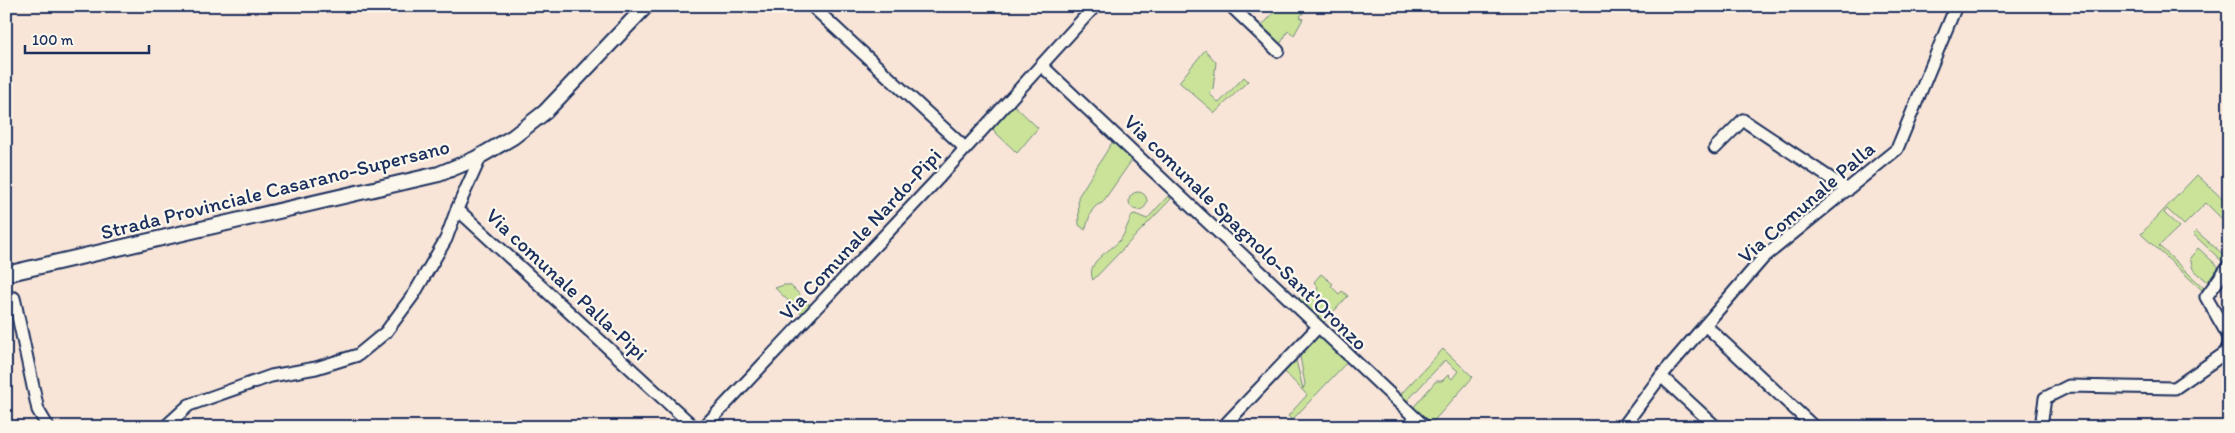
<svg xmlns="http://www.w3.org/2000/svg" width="2235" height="433" viewBox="0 0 2235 433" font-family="Itim,sans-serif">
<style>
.green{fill:#cae399;stroke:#72897c}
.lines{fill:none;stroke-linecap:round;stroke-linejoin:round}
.minor-casing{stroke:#1b2f5e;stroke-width:15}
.major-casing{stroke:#1b2f5e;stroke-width:18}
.minor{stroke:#fbf7ec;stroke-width:11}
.major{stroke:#fbf7ec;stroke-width:14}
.labels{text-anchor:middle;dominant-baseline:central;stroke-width:4.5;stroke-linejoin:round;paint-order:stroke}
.street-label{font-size:21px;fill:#1b2f5e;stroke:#fbf7ec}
</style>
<rect width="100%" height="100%" fill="#f8e5d7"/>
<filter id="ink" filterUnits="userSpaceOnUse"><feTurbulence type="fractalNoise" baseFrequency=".02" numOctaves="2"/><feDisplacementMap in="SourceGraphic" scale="10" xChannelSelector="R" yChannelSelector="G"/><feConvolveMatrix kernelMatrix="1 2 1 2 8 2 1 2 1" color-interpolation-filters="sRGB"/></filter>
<g filter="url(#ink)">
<!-- green -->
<path class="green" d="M1276,6H1301L1305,10L1300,17L1303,19L1294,35L1288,31L1279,46L1260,28L1277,9Z
M1205,50L1216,62L1213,89L1209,93L1219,103L1244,77L1248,81L1215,113L1179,82Z
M1013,104L1038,128L1017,153L995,132L991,125Z
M1113,141L1132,160L1102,203C1089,207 1090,219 1085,230L1079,225L1078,197Z
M2197,175L2229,205V226L2206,203L2184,225L2167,209L2164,213L2179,227L2159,246L2204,288L2202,290L2141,234Z
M1129 201a9 9 0 1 1 18 0a9 9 0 1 1-18 0Z
M1168,196L1171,199L1093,280C1085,261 1110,252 1120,240C1125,234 1128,223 1132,215L1135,214L1147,219Z
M2196,231L2225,256L2229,252V259L2225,264L2193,234Z
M2198,248L2221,269L2208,282L2193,269L2190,258Z
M1321,274L1333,284L1331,286L1339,294L1342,291L1348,296L1323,323L1298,300L1305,291H1317L1318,287L1314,282Z
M784,285H790L811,306L803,315L775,288Z
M1318,331L1349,360L1292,420L1288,416L1307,395L1282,369L1295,356L1303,389L1305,384L1299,351Z
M1443,349L1473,377L1430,425L1412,409L1436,381H1442L1448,375L1452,379L1458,371L1445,360L1406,402L1399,396Z"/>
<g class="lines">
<defs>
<path id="minor" d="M812,6L965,148
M1231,6L1278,51
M1041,65L1425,427
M1715,148L1743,120L1848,190
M481,156L457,209L694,427
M2229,265L2206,297L2229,337
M6,297L14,298L15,302L38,410L48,427
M1705,325L1814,427
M1661,376L1716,427
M165,427L189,405L271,376L316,368L358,355L386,332L414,294L446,239L457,209
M704,427L934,183L1095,6
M1223,427L1318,327
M1623,427L1661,376L1764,257L1897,149L1956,6
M2041,427L2045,398L2069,386L2175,388L2225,353L2229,345"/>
<path id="major" d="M6,274L439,174L475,159L513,137L545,112L646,6"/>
</defs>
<!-- minor casing -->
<use href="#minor" class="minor-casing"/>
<!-- major casing -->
<use href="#major" class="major-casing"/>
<!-- minor -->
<use href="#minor" class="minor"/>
<!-- major -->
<use href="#major" class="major"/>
</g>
</g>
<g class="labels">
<!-- street labels -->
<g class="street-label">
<text transform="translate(275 189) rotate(-14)">Strada Provinciale Casarano-Supersano</text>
<text transform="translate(1806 202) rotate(-41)">Via Comunale Palla</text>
<text transform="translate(1246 232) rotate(44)">Via comunale Spagnolo-Sant'Oronzo</text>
<text transform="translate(860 234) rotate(-47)">Via Comunale Nardo-Pipi</text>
<text transform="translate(567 284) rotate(43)">Via comunale Palla-Pipi</text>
</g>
</g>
<!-- margin -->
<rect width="2235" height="433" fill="none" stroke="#fbf7ec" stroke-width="25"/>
<rect x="12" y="12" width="2210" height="408" fill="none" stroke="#1b2f5e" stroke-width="2" filter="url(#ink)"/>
<!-- scale -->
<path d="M25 45v8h124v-8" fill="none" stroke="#1b2f5e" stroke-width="2.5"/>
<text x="32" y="45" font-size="15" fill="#1b2f5e" stroke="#fbf7ec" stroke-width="4" paint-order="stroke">100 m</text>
</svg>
